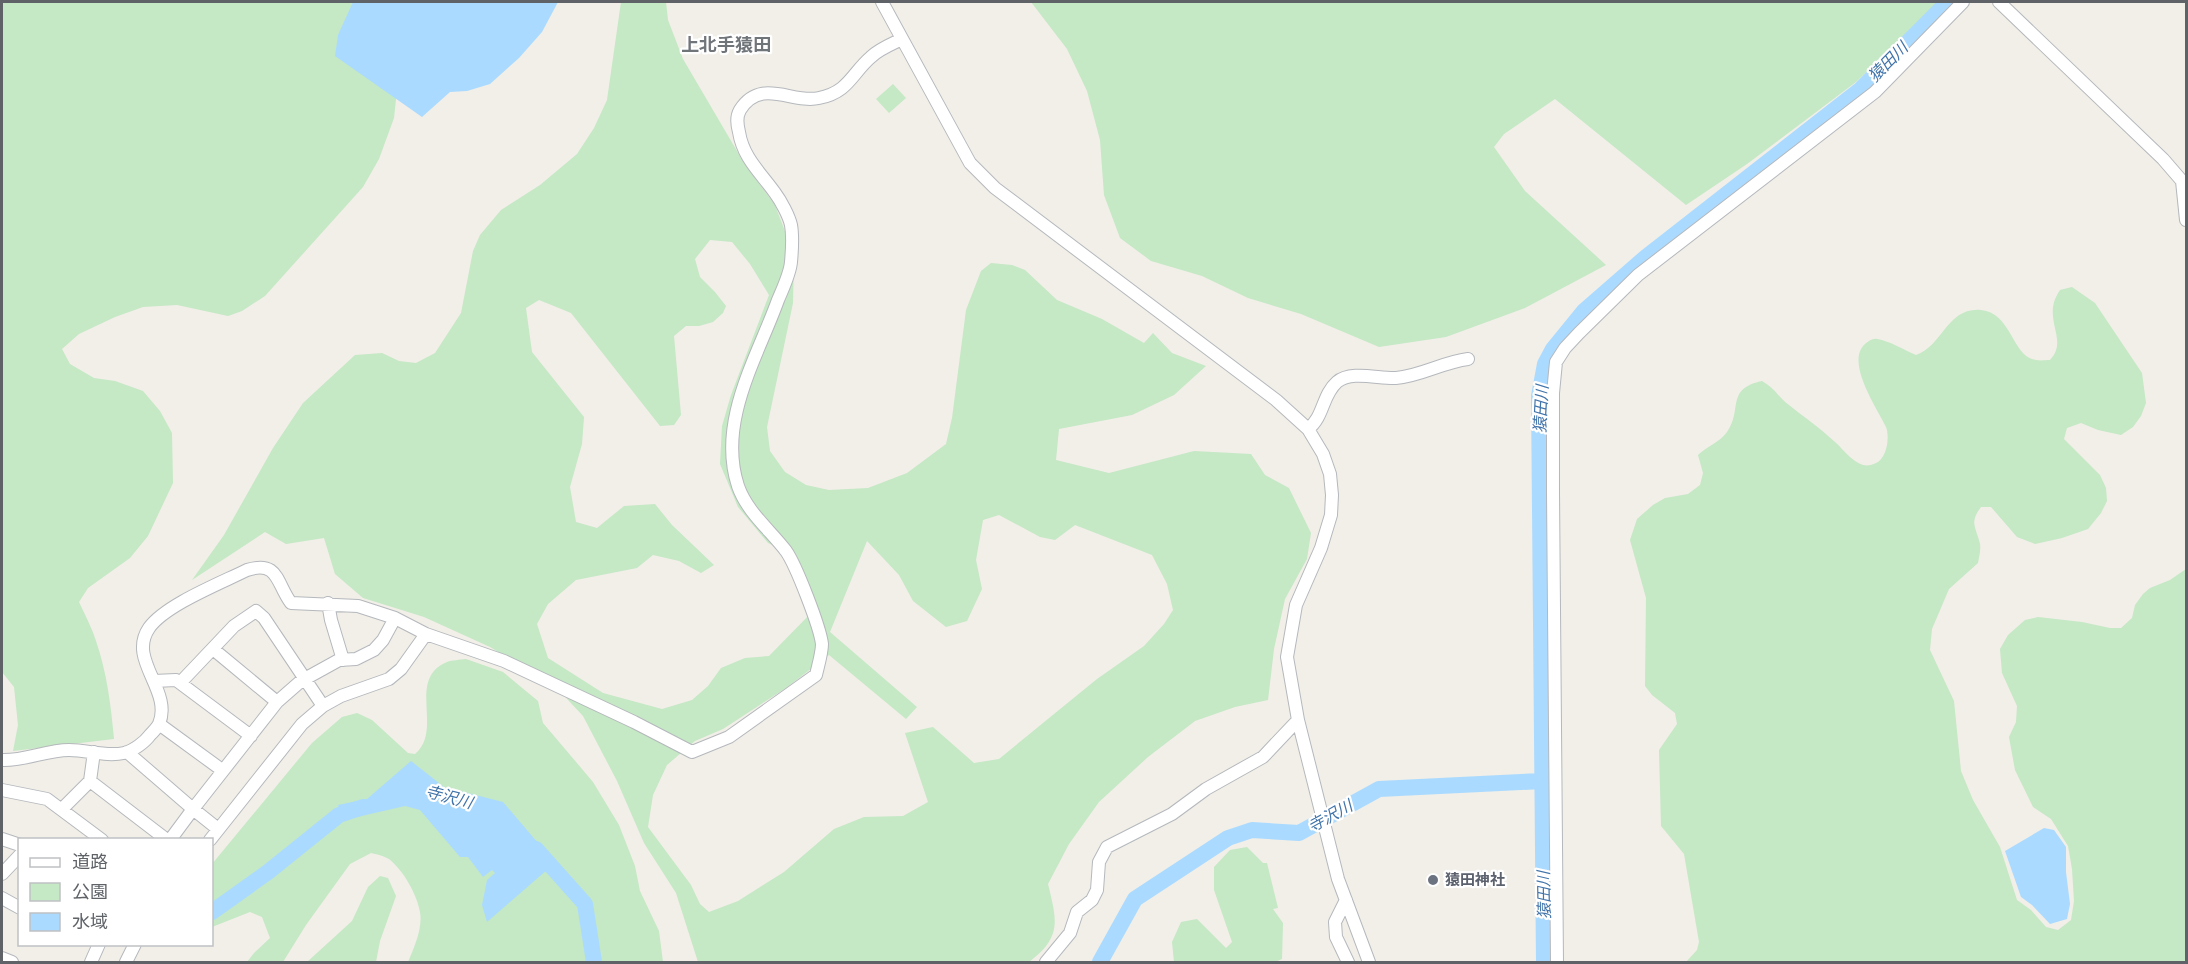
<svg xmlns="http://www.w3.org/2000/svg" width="2188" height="964" viewBox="0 0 2188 964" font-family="'Fira Sans','Noto Sans JP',sans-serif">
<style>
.green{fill:#c5e8c5;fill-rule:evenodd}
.water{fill:#aadaff}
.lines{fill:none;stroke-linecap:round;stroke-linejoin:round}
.river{stroke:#aadaff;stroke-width:16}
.minor-casing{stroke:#b5b8bc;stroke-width:14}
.minor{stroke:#fff;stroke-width:12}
.worship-dot{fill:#6b7280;stroke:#fff;stroke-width:2}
.labels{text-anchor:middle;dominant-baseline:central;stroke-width:4.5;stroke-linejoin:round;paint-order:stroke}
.worship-label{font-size:15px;font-weight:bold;fill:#5b616d;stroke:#fff;text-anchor:start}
.water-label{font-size:16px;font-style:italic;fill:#4174aa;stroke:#fff}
.quarter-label{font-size:18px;font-weight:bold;fill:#70757a;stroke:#fff}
</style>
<rect width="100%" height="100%" fill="#f1efe8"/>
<!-- green -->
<path class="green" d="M2,2H417L401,53L394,118L379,159L363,187L265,296L242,311L228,316L177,305L143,307L115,317L79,334L62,349L70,364L94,378L115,381L143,391L160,411L172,433L173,483L148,536L130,558L88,588L79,602C85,615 92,628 96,641C107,673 111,706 114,739L13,751L18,725L14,687L2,672Z
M621,2H666L668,20L683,59L744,163L775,205L794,255L793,303L767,427L770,451L785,472L806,485L829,490L868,488L907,473L946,444L952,418L966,310L981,271L991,263L1012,265L1025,270L1057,300L1102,319L1144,343L1153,333L1172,353L1206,366L1174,395L1132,415L1059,429L1056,460L1109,473L1194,451L1251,454L1265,475L1289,488L1311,533L1307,559L1285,599L1274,649L1268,700L1235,707L1195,721L1148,757L1099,802L1069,844L1048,884C1057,921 1062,937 1029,962H698L676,893L644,843L617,781L583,716L554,685L490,647L424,617L363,598L335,574L324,538L286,544L265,532L192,580L224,535L273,448L303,403L355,355L382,353L399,361L416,363L435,353L461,313L473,251L480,235L501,210L540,185L577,154L594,128L607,100ZM710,240L732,242L750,264L769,295L731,395L722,426L720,464L738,507L768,543L795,555L816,608L769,656L745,658L721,668L708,686L692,700L662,709L603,693L548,658L537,624L548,604L576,580L637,568L653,555L679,561L701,573L714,565L672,525L655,504L624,506L597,528L576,522L570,487L582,444L584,417L532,352L526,308L539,300L571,313L660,426L674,425L681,415L674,336L686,326H699L713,322L723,313L726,306L715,292L700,277L695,259ZM999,515L1040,537L1055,540L1075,525L1152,555L1167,584L1173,610L1164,624L1144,646L1097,679L999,759L974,763L933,727L905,733L928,802L903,816L864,817L834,829L784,872L738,901L709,912L700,904L691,885L648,827L653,795L667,765L695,741L723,729L786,688L829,655L906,719L917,707L830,632L867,541L899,575L913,601L946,627L967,621L982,589L976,560L983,520Z
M1031,2H1940L1856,82L1747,164L1686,205L1555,99L1504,134L1494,147L1525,191L1606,265L1525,308L1446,337L1379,347L1301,314L1248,298L1202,276L1151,261L1120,238L1104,195L1100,140L1087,91L1067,49Z
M893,84L906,98L889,113L876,99Z
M2072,287L2095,303L2142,373L2146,403L2141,416L2133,427L2121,435L2098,430L2081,423L2067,428L2064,439L2100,475L2106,488L2107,501L2101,513L2088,529L2062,538L2035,544L2017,537L1991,507H1981C1969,523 1976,527 1980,544C1981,550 1979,557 1978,563L1949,589L1932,629L1930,650L1954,701L1961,771L1973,800L2000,847L2017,900L2031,910L2046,927L2058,930L2071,920L2074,901L2072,869L2068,846L2051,819L2033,807L2015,770L2009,737L2016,722L2017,706L2002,673L2000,649L2008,635L2025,620L2038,617L2082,622L2110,628H2121L2132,618L2135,605L2143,594L2150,588L2170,580L2186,569V962H1686L1697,950L1699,942L1684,854L1661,826L1659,750L1677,724L1675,713L1652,695L1645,686L1646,598L1630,540L1637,519L1653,505L1665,498L1688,494L1700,485L1703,473L1698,455C1707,446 1719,443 1727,432C1743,410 1725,389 1762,381C1777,390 1777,396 1789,405C1804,417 1820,428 1835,442C1844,450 1851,461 1863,465C1868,466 1872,465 1876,463C1887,458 1890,437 1886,427C1877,408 1845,362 1865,344C1869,341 1873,338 1877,339C1890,341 1904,350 1916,355C1943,346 1947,307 1981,310C2012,313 2012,357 2036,360C2041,361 2046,360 2050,360C2070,339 2040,319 2060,290Z
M466,659L503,672L538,701L543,723L593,782L619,825L635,866L640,891L659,931L663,962H408C414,948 423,928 420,912C417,894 403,870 389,859C384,856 376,854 371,853L350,864L306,925L283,962H247L254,953L270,938L262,917L250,912L212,927V864L312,743L342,717L357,713L372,720L408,753L415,754C444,730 406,679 447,662C452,660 460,660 466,659Z
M1247,847L1263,863H1267L1278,908L1273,909L1283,923L1282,959L1275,962H1174L1172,942L1181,922L1197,919L1226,948L1232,942L1214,890V867L1230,850Z
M380,876L388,878L396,896L380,941L376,962H307L352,921L368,887Z"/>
<!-- water -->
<path class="water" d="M353,2H558L542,32L519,58L490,84L467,91L450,92L422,117L335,56L338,35Z
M411,761L444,787L503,802L555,863L487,922L482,905L487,880L495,873L492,870L483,877L468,857H460L420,810L405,806L344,820L338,805L367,799Z
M2044,828L2054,830L2066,847V872L2070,904L2067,919L2050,924L2032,905L2021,897L2005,851Z"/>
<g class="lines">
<!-- river -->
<path class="river" d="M536,849L585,904L594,962
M212,912L268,872L339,815L363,807
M1100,962L1135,899L1228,838L1252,830L1299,833L1379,789L1542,781
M1544,962L1539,396L1545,364L1553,349L1584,311L1646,257L1861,89L1948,2"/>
<defs>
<path id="minor" d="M882,2L970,163L995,188L1276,400L1308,429L1323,454L1330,474L1332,495L1331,515L1321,548L1296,605L1287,657L1298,720L1338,879L1369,962
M1999,2L2163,159L2182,181L2186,220
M1308,429C1324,417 1322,395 1337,382C1351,370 1379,379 1396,378C1421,376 1443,362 1468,359
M328,603L331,620L343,660
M213,649L277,702
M154,681L176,680L251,736
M180,683L234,626L256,611L264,618L323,706
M159,724L222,770
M127,752L193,809L277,702L301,681L339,660L356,659L374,650L383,640L395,618
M2,760C24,761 47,750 69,750C88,750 106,757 124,753C133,751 145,742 150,735C153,732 157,728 159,724C173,690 127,660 149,628C165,605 221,583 247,570C279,560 276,583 291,603L358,606L395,618L426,634L504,661L634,722L692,752L729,737L816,675C818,666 822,653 822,644C820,627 796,565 786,551C770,530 747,512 738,486C717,422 757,358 778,300C783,288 790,274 791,262C792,251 793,236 791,225C789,216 781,201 775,193C761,173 743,158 739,132C737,124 736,117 740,110C761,77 792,104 819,98C849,92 852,73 871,57C879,49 892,44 902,39
M90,781L94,752
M2,790L47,799L102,840
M62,809L90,781L167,840
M2,839L20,845
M170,840L193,809L218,829
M210,840L302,724L323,706L341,696L389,679L401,669L426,634
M2,874L20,855
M2,898L20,908
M1346,900L1335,922L1336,937L1348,962
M2,958L12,962
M91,962L99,944
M126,962L135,944
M1046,962L1070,933L1077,912L1092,900L1097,890L1099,862L1107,847L1172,814L1206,789L1263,757L1298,720
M1557,962L1553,492V393L1556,362L1565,348L1579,333L1638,275L1875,92L1963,2"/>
</defs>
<!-- minor casing -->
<use href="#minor" class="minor-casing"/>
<!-- minor -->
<use href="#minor" class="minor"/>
</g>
<!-- markers -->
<circle class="worship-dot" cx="1433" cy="880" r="6"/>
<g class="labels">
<!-- worship labels -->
<g class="worship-label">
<text x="1445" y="880">猿田神社</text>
</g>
<!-- water labels -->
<g class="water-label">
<text transform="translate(1888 62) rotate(-45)">猿田川</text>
<text transform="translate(1541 409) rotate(-87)">猿田川</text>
<text transform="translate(449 797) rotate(15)">寺沢川</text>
<text transform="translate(1330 816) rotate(-29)">寺沢川</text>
<text transform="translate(1544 895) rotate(-91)">猿田川</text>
</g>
<!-- quarter labels -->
<g class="quarter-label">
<text x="726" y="45">上北手猿田</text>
</g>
</g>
<!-- border -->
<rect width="2188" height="964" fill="none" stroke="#5f6368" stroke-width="6"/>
<!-- legend -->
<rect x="18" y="838" width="195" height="108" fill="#ffffff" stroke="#bfc1c3" stroke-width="1.5"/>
<rect x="30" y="858" width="30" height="9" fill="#ffffff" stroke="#bfc1c3" stroke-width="1.5"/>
<text x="72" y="868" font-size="18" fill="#5f6368">道路</text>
<rect x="30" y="883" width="30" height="18" fill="#c5e8c5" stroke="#bfc1c3" stroke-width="1.5"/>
<text x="72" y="898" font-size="18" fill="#5f6368">公園</text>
<rect x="30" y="913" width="30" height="18" fill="#aadaff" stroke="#bfc1c3" stroke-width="1.5"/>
<text x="72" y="928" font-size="18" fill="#5f6368">水域</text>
</svg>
